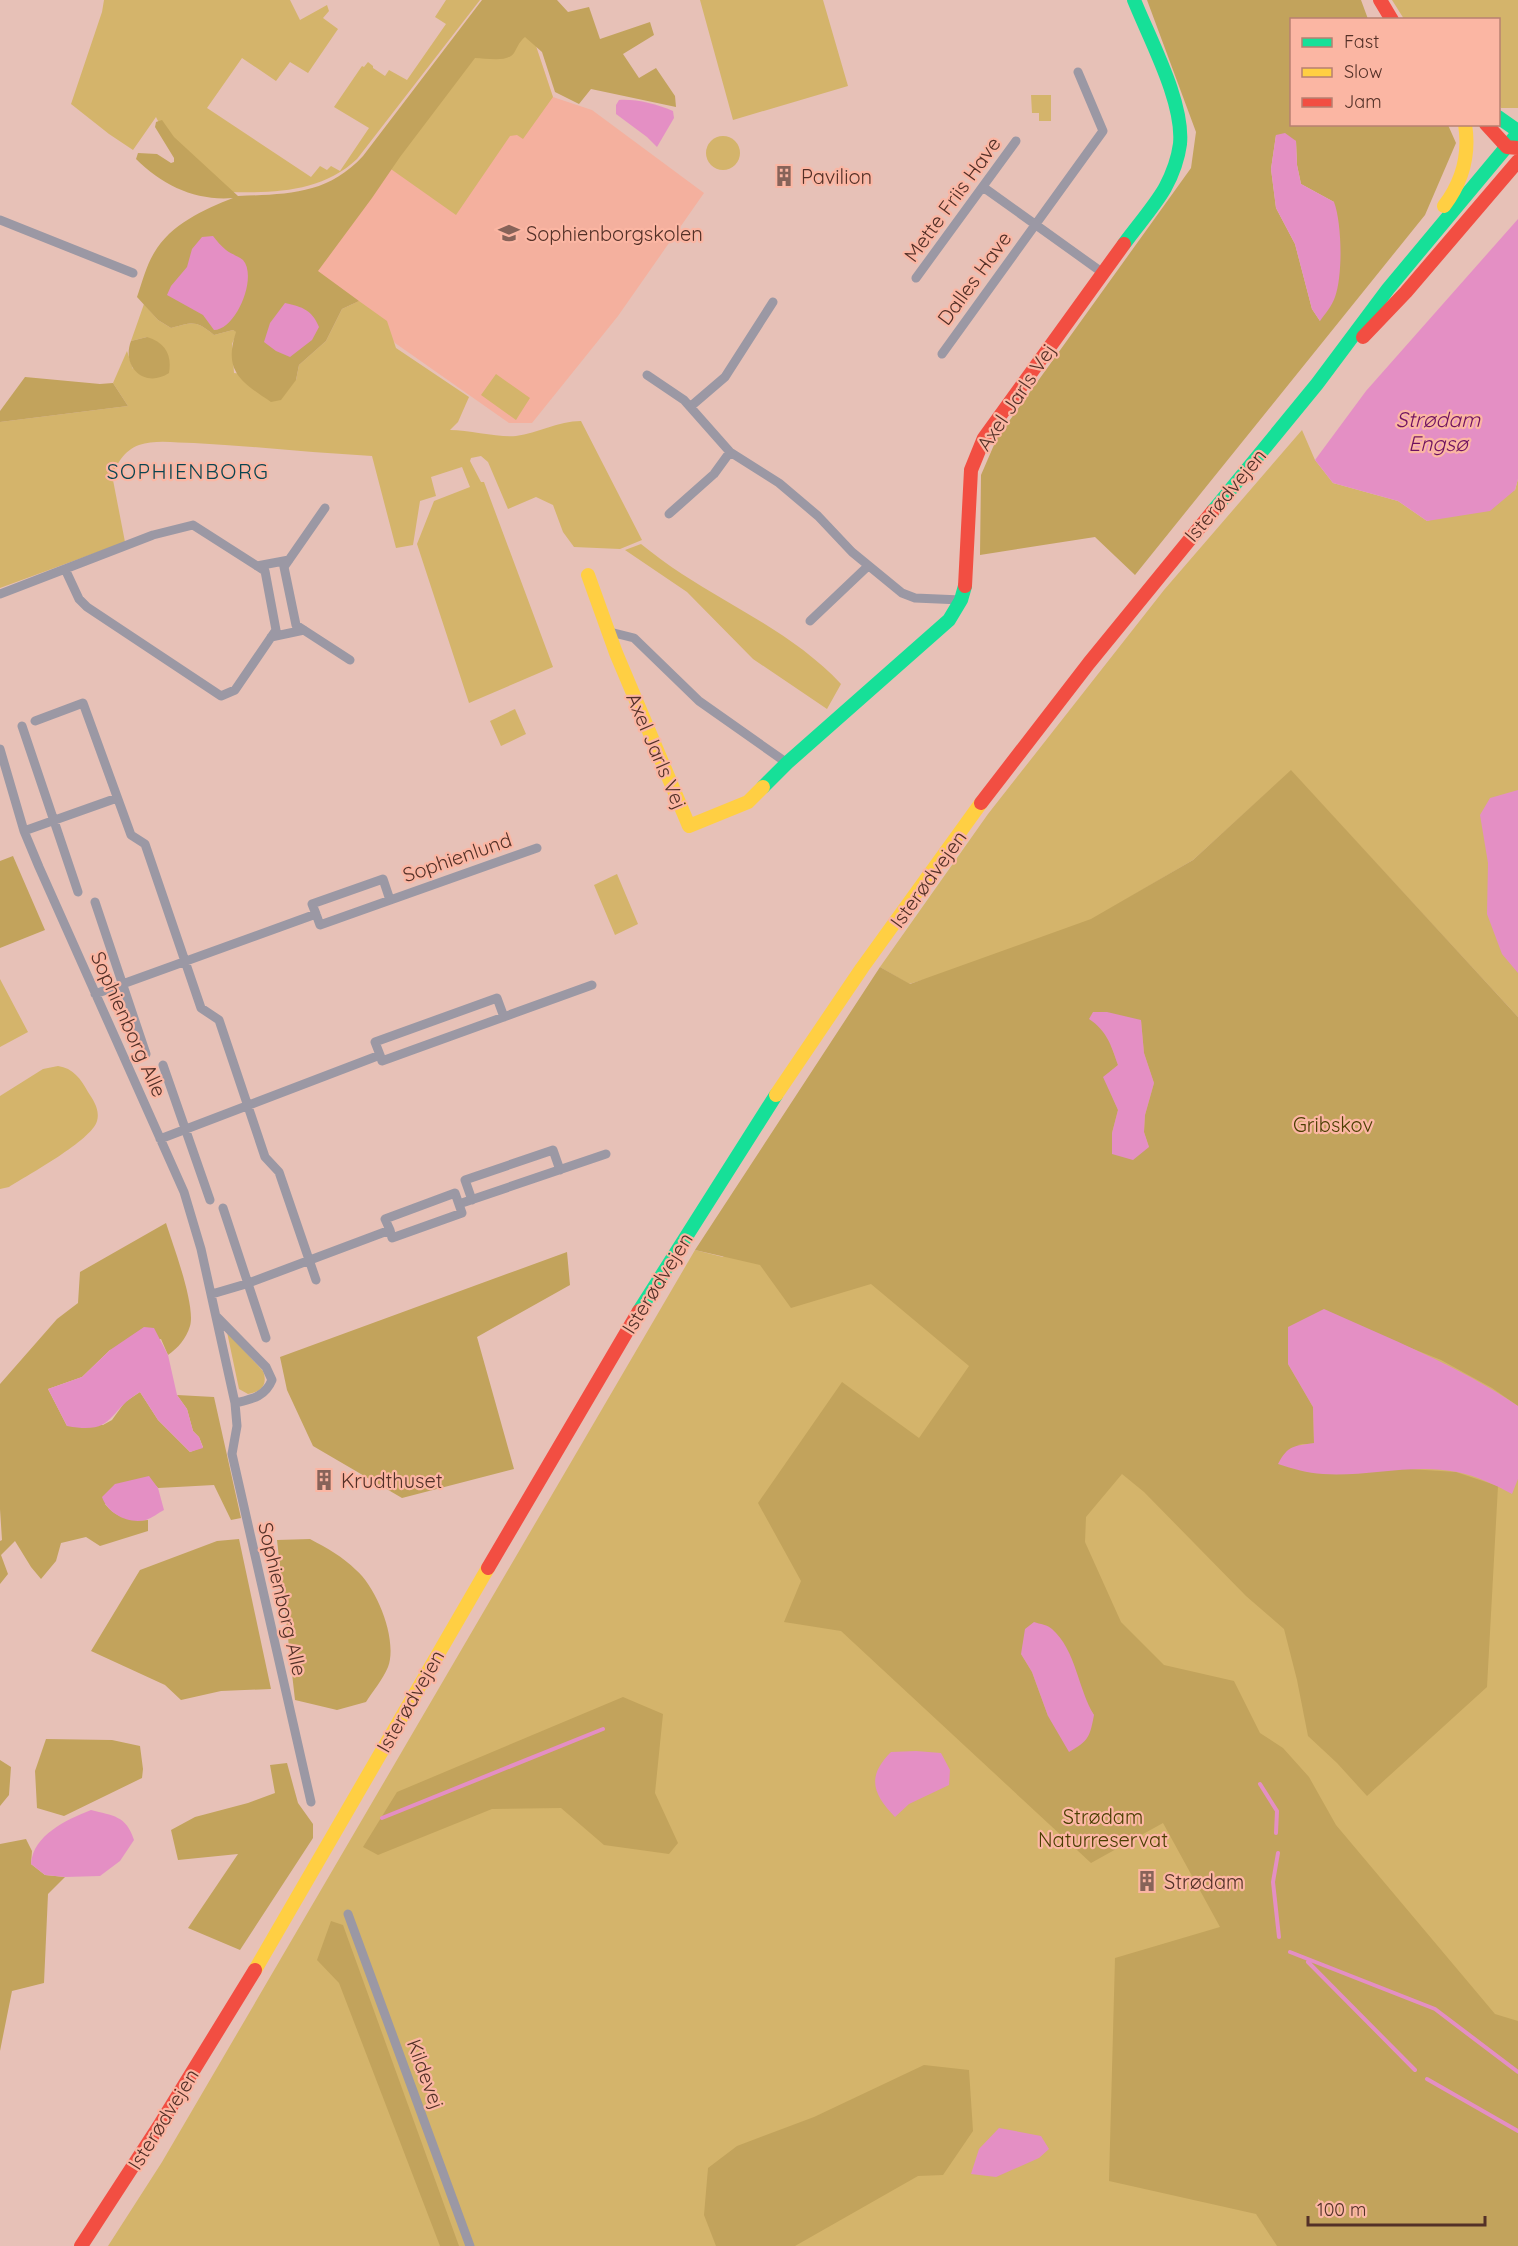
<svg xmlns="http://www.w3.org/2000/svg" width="1518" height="2246" viewBox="0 0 1518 2246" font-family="Quicksand,sans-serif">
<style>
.built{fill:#f4b09e}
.green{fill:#d4b46b}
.forest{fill:#c2a35c;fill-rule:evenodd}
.water{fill:#e48fc4}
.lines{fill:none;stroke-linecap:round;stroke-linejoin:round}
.stream{stroke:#e48fc4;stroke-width:4}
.street{stroke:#9b98a4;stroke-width:9}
.fast{stroke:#16e098;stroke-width:14}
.slow{stroke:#ffcf43;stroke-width:14}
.jam{stroke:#f24e42;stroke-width:14}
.labels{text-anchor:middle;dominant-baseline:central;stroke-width:4.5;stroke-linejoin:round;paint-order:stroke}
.poi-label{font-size:20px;fill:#533027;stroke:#fbb6a3;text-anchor:start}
.street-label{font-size:20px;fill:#533027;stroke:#fbb6a3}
.park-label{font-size:20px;fill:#4a3e00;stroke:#fbb6a3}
.water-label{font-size:21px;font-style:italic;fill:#6f1160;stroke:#fbb6a3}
.neighbourhood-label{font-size:21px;letter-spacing:1.5px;fill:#094551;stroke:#fbb6a3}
</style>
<rect width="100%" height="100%" fill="#e7c1b7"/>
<!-- built -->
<path class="built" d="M529,25L553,97L592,110L704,193L618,316L532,423H509L395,343L367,314L314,273L388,167Z"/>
<!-- green -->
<path class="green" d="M104,0H290L300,20L327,5L329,11L323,18L338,29L308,73L290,62L276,81L242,58L207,108L311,177L320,166L327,170L331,166L340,171L369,128L334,107L362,66L364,67L368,62L373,66V68L385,76L389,70L407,80L446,24L435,17L446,0H480L357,159C322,192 275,193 229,192L164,133L156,117L133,150L109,134L71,104L102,12Z
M700,0H823L848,86L733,120Z
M1392,0H1518V108H1501L1499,104L1498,20L1404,19Z
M529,25L553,97L523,139L517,135L510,136L456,215L388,167L473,54Z
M1031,95H1051V121H1039V113H1032Z
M706 153a17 17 0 1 1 34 0a17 17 0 1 1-34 0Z
M359,301L387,321L396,348L469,397L458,422L450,430C470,430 499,438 516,436C538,433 558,421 581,421L642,540L620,549L574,547L563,532L553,505L536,497L508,509L488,462L481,456L471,458L470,461L481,482H484L553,667L469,703L417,544L434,501L470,487L462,467L431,477L436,496L420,501L413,545L396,548L372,456C312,453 253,446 194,443C177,443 156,439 139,445C125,450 114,465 113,480L125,542L0,588V422L128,406L113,383L127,351L133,369L147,337L131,341L144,304L158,320L171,328C193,322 196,320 214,335L233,330L237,332L232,344L234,373L296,380L299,365L326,341L342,309Z
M496,374L530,398L516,420L481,395Z
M1302,430L1315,460L1333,483L1398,501L1427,521L1515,490L1518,479V1017L1291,771L1193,860L1108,910L1518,1280V2246H108L162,2162L695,1250L723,1257L926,979L909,984L880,967L988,814L1164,590Z
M641,544C654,554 668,565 682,574C736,609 796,636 841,684L827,709L753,659L687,592L625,550Z
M515,709L526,734L501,746L490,721Z
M617,874L638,924L615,935L594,885Z
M0,979L28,1032L0,1047Z
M58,1066C73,1068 81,1079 88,1092C94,1101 100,1110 97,1121C92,1140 28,1175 9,1187L0,1189V1096L43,1069Z
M227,1332L263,1371C268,1384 262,1392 248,1394L239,1389Z"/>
<!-- forest -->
<path class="forest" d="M482,0H557L568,12L589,7L600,39L650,22L654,35L623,54L639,78L656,68L675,96L676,107L591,89L579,104L555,92L542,52L525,37C519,42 518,46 514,53C507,63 486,58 475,58L400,157L372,198L318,271L359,301L342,309L326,341L299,365L296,380L281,400L271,402C241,382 223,371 236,332L233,330L214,335C196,320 193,322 171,328L158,320L137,297C142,283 146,266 154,253C171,224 203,210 233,198C196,201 163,186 136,159L138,153L157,154L171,163L174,162V158L155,127L156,122L162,120L174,137L238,196C287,194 327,195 363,156Z
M1147,0H1361L1368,19L1292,20V124L1448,125L1456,143L1425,215L1135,575L1095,537L980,555L981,475L997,438L1191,168L1196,132ZM1276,135L1296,141L1297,165L1301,184L1334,202L1320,321L1312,309L1295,244L1276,208L1271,169Z
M147,337C166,343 172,355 169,373C145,389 121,367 131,341Z
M25,377L100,384L113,383L128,406L0,422V411Z
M1291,770L1518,1017V1406L1492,1388L1441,1360L1401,1344L1288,1364L1313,1407L1314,1444H1298L1409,1469L1456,1472L1498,1486L1487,1687L1367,1796L1337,1763L1308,1736L1297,1680L1284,1629L1246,1596L1144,1492L1122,1474L1086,1517L1085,1542L1121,1622L1164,1665L1234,1681L1260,1733L1283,1748L1309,1777L1336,1825L1495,2014L1518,2021V2246H1277L1256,2214L1109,2181L1115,1958L1220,1927L1163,1823L1091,1863L841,1631L784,1622L801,1581L758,1503L842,1382L919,1438L969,1366L871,1284L791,1308L760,1265L695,1250L880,967L910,984L1091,919L1193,860ZM1141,1020L1144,1053L1154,1083L1145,1115L1144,1132L1149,1147L1112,1133L1118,1110L1104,1077L1118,1065L1109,1039L1101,1027ZM1021,1654L1074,1666L1086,1703L1094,1715L1048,1716L1032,1672Z
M13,856L45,930L0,948V861Z
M166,1223C173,1245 196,1306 190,1326C186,1339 178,1348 168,1355L161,1339L110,1350L82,1377L48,1389L67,1426L103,1425L112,1420L125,1402L140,1392L158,1420L190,1452L203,1447L199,1437L193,1431L187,1409L177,1395L214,1397L241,1518L231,1520L214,1485L158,1488L148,1477L105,1504C116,1518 130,1521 148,1520V1531L100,1546L86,1537L61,1543L56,1561L41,1579L31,1567L15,1541L1,1555L8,1574L0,1584V1541L2,1540L0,1509V1384L57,1319L78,1303L80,1272Z
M567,1252L570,1285L477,1337L514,1469L402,1498L313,1446L287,1390L280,1357Z
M239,1539L271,1689L221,1691L181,1700L165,1685L91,1651L140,1570L217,1541Z
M310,1539C327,1548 343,1557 356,1570C377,1588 398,1640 388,1667C383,1679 373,1691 366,1702L337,1710L295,1700L277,1540Z
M623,1697L663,1714L655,1793L678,1843L669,1854L604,1845L561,1808L492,1809L378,1855L363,1847L397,1792Z
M46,1739L112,1740L140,1746L143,1769L142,1778L64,1816L37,1808L35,1771Z
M0,1760L11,1767L9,1795L0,1806Z
M287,1763L298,1803L313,1824V1838L240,1950L188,1928L238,1854L178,1860L171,1830L195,1817L248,1803L275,1793L270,1765Z
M26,1839L32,1851L31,1864L45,1875L65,1877L48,1894L44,1983L12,1991L0,2051V1844Z
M331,1921L343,1925L459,2246H440L339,1983L317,1960Z
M924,2065L969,2070L973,2131L943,2175L918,2176L795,2246H716L704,2215L708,2168L737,2146L814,2117Z"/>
<!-- water -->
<path class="water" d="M619,100C637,99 656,104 673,111L674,118L657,147L647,137L616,114V105Z
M1285,133L1296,141L1297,165L1301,184L1334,202C1342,223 1343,275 1335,297C1332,306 1325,314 1320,321L1312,309L1295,244L1276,208L1271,169L1276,135Z
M1518,219V479L1515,490L1490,511L1427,521L1398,501L1333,483L1315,460L1366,391Z
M213,236C217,241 221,246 226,250C231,254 238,256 243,260C258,277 236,330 214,330L203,315L167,295L171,286L187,267L192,249L202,237Z
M285,303C303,307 312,310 319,327L312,340L290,357L276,351L264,342L270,323Z
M1518,790V973L1502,954L1487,914L1488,863L1480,815L1490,798Z
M1093,1012H1107L1141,1020L1144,1053L1154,1083L1145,1115L1144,1132L1149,1147L1133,1160L1112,1154V1133L1118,1110L1103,1077L1118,1065C1111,1045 1107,1031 1089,1019Z
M1324,1309C1390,1339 1458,1365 1518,1406V1479L1512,1494C1496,1485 1476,1476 1457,1472C1413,1463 1367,1477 1323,1474C1307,1473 1293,1469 1278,1464C1288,1445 1294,1446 1314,1443L1313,1407L1288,1364V1327Z
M144,1327L154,1328L168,1355L177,1395L187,1409L193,1431L199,1437L203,1448L190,1452L158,1420L140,1392C106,1412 116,1435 67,1426L48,1389L82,1377L110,1350Z
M149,1476L158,1488L164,1510C158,1513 152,1518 146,1520C128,1524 108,1514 102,1497L115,1484Z
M1034,1622C1040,1624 1048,1625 1052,1629C1076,1650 1078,1689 1094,1715C1090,1736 1089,1741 1069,1752L1048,1716L1032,1672L1021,1654L1025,1629Z
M916,1751L941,1753L950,1770L949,1785L909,1804L895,1817C873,1794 866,1777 891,1752Z
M91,1810C113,1816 126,1815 134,1840L120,1861L100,1876L65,1877L45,1875L31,1864C33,1835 66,1820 91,1810Z
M999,2128L1041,2136L1049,2149L1039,2158L996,2177L971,2174L979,2149Z"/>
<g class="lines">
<!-- stream -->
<path class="stream" d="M1260,1784L1277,1811L1276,1833
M382,1818L603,1729
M1278,1853L1273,1882L1279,1937
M1290,1952L1435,2009L1518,2072
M1308,1962L1415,2070
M1427,2079L1518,2131"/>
<!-- street -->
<path class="street" d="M983,187L1103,273
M0,220L133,273
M916,278L1016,141
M942,354L1103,131L1078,72
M647,375L684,400L730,452L779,483L818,516L852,552L902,593L915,598L961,600
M690,407L725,377L773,302
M325,508L284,567L296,625L350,660
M669,514L714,474L730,452
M257,566L289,560
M0,594L65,569L79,599L87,607L221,696L235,690L276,630L265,571L193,525L153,535L65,569
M810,621L868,566
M610,632L634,638L699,701L787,763
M271,637L304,630
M35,721L83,703L131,835L145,844L201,1008L219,1020L265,1157L279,1172L316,1280
M22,726L78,892
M0,749L24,831L39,867L184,1192L201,1249L235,1403L237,1426L232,1454L311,1802
M24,831L117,798
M95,902L146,1054
M316,914L312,904L383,879L390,900
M95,994L316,914L320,925L537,848
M380,1055L375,1042L497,998L504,1017
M163,1065L210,1200
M160,1139L380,1055L382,1061L592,985
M472,1200L465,1180L553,1150L560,1170
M459,1204L606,1154
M223,1208L266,1338
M212,1294L246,1284L390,1230L392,1238L462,1213L455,1193L385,1219L390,1230
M217,1317L266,1367L272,1380C265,1397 252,1399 235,1403
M348,1914L470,2246"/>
<!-- fast -->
<path class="fast" d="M1498,117L1518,131
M1124,244C1137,226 1154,207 1165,188C1172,175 1178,159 1180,144C1184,102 1150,40 1134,0
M1213,511L1317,384L1388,289L1518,133
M763,787L787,763L949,620L961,600L965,586
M639,1311L776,1095"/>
<!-- slow -->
<path class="slow" d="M1444,206C1463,181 1470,155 1465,124
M588,575L616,653L689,826L748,802L763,787
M776,1095L862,968L981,803
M255,1970L488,1568"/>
<!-- jam -->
<path class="jam" d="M1380,0L1392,20
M1486,124L1507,147L1518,148
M1363,337L1406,292L1518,161
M965,586L971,470L984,438L1124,244
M981,803L1089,663L1213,511
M488,1568L639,1311
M81,2246L161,2123L255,1970"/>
</g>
<!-- icons -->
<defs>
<symbol id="building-bare" viewBox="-9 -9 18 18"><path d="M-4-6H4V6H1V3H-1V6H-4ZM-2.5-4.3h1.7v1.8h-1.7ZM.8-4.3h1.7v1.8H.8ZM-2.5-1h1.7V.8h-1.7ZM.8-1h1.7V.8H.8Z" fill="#876359" stroke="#fbb6a3" stroke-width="2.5" paint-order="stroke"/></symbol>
<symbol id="school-bare" viewBox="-9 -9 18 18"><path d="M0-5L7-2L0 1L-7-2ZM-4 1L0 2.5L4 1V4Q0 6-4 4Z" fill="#876359" stroke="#fbb6a3" stroke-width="2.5" paint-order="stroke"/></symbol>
</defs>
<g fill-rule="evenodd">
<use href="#building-bare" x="769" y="161" width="30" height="30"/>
<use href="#school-bare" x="494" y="218" width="30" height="30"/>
<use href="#building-bare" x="309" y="1465" width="30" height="30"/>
<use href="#building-bare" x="1132" y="1866" width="30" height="30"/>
</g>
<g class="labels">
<!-- poi labels -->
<g class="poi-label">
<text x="801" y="176">Pavilion</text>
<text x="526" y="233">Sophienborgskolen</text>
<text x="341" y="1480">Krudthuset</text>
<text x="1164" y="1881">Strødam</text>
</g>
<!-- street labels -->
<g class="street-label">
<text transform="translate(952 199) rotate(-54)">Mette Friis Have</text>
<text transform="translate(974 278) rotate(-54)">Dalles Have</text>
<text transform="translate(1016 397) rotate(-56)">Axel Jarls Vej</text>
<text transform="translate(1225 495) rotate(-50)">Isterødvejen</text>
<text transform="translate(657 751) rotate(67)">Axel Jarls Vej</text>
<text transform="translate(457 857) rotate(-19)">Sophienlund</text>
<text transform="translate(928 879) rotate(-54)">Isterødvejen</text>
<text transform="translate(129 1024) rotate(66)">Sophienborg Alle</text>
<text transform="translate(657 1283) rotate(-58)">Isterødvejen</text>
<text transform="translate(283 1599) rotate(77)">Sophienborg Alle</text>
<text transform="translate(410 1701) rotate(-60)">Isterødvejen</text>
<text transform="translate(426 2074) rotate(70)">Kildevej</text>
<text transform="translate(163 2119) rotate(-58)">Isterødvejen</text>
</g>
<!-- park labels -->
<g class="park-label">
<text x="1333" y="1124">Gribskov</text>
<text x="1103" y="1816">Strødam<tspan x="1103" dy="23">Naturreservat</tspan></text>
</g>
<!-- water labels -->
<g class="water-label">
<text x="1438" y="419">Strødam<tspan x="1438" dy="24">Engsø</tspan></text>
</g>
<!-- neighbourhood labels -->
<g class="neighbourhood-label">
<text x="188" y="471">SOPHIENBORG</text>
</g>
</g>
<!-- legend -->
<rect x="1290" y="18" width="210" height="108" fill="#fbb6a3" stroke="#b88071" stroke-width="1.5"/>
<rect x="1302" y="38" width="30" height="9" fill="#16e098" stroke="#b88071" stroke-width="1.5"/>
<text x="1344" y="48" font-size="18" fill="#533027">Fast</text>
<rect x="1302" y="68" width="30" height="9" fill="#ffcf43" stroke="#b88071" stroke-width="1.5"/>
<text x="1344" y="78" font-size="18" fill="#533027">Slow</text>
<rect x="1302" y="98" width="30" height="9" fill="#f24e42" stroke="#b88071" stroke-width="1.5"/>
<text x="1344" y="108" font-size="18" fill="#533027">Jam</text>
<!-- scale -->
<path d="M1308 2216v9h177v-9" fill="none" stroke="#533027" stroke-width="3"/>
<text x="1317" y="2216" font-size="18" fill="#533027" stroke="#fbb6a3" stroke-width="4.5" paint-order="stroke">100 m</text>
</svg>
